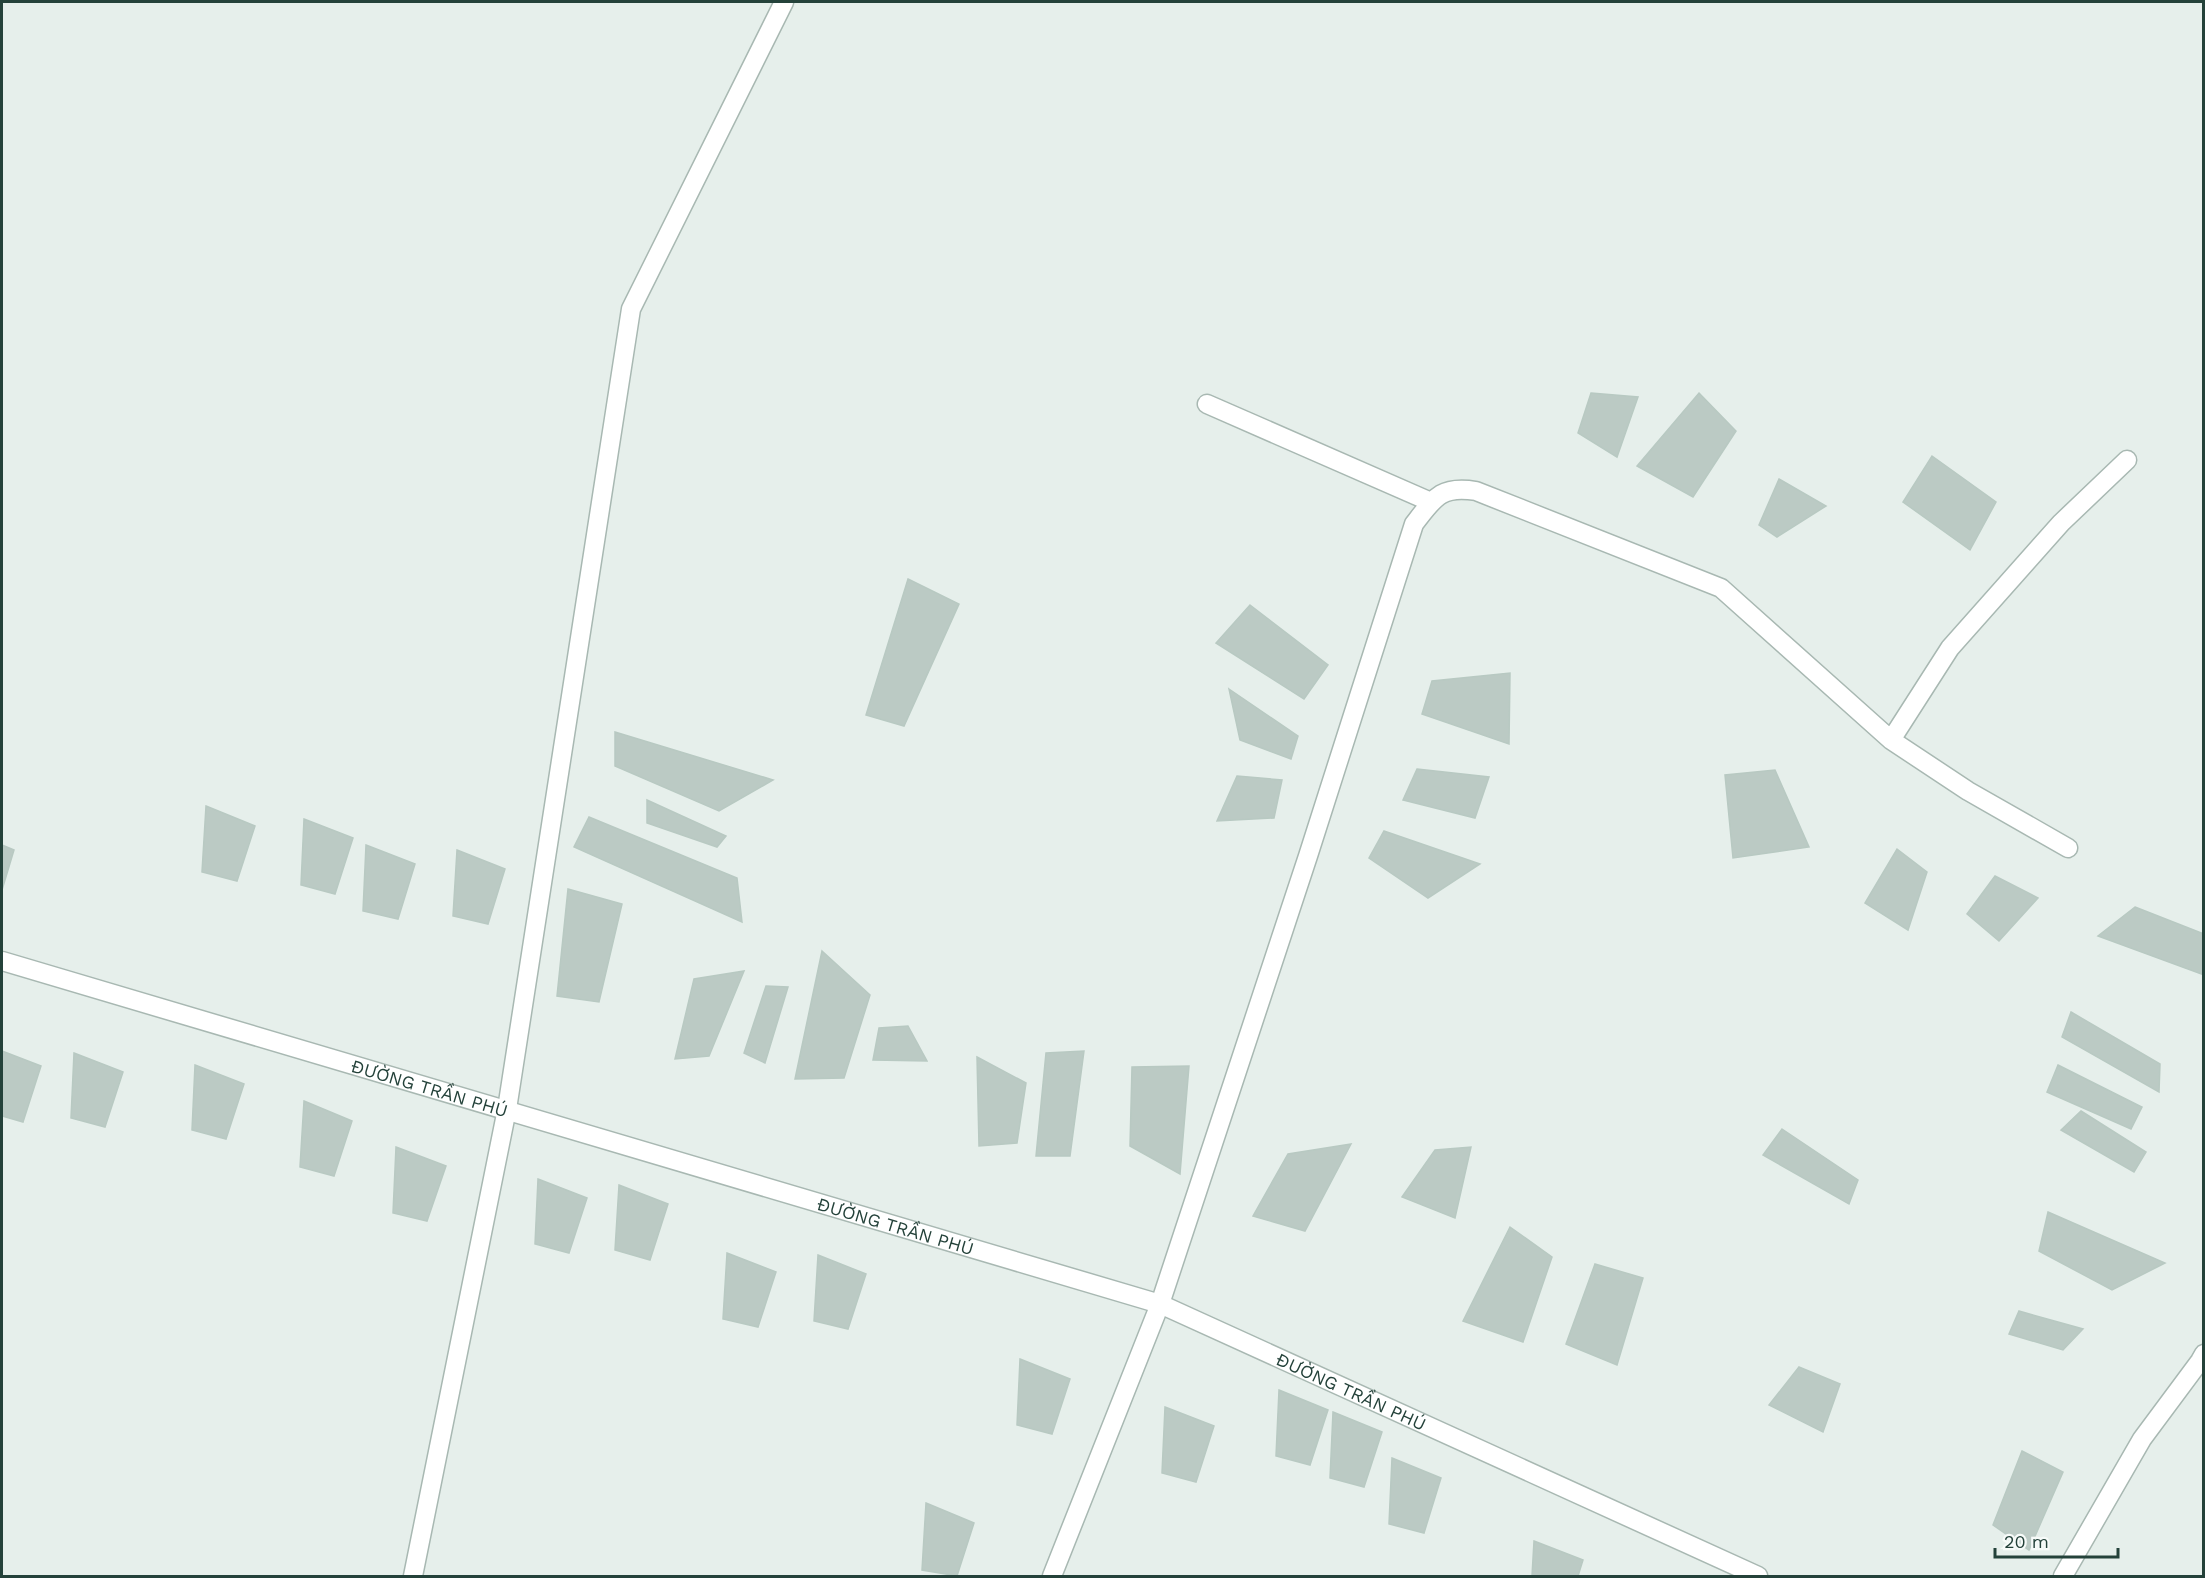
<svg xmlns="http://www.w3.org/2000/svg" width="2205" height="1578" viewBox="0 0 2205 1578" font-family="'Work Sans',sans-serif">
<style>
.building{fill:#bbcac4;stroke:#b8c9c2;stroke-width:1.5}
.lines{fill:none;stroke-linecap:round;stroke-linejoin:round}
.minor-casing{stroke:#a8b8b2;stroke-width:21}
.tertiary-casing{stroke:#a8b8b2;stroke-width:21}
.minor{stroke:#fff;stroke-width:18}
.tertiary{stroke:#fff;stroke-width:18}
.labels{text-anchor:middle;dominant-baseline:central;stroke-width:5;stroke-linejoin:round;paint-order:stroke}
.street-label{font-size:18px;fill:#24423a;stroke:#f7fbf9}
</style>
<rect width="100%" height="100%" fill="#e6efeb"/>
<!-- building -->
<path class="building" d="M1591,393L1638,397L1617,457L1578,433Z
M1699,393L1736,431L1693,497L1637,466Z
M1932,456L1996,502L1970,550L1903,502Z
M1779,479L1826,506L1777,537L1759,525Z
M908,579L959,604L904,726L866,715Z
M1250,605L1328,665L1304,699L1216,643Z
M1510,673L1509,744L1422,714L1432,681Z
M1229,689L1298,736L1291,759L1240,740Z
M615,732L773,780L719,811L615,766Z
M1417,769L1489,777L1475,818L1403,800Z
M1775,770L1809,847L1733,858L1725,775Z
M1237,776L1282,780L1274,818L1217,821Z
M647,800L726,836L717,847L647,823Z
M206,806L255,826L237,881L202,872Z
M589,817L737,878L742,922L574,847Z
M304,819L353,838L335,894L301,885Z
M1384,831L1480,864L1428,898L1369,858Z
M2,845L14,850L2,890Z
M366,845L415,864L398,919L363,911Z
M1897,849L1927,872L1908,930L1865,903Z
M457,850L505,869L488,924L453,916Z
M1995,876L2038,898L1999,941L1967,914Z
M568,889L622,904L599,1002L557,996Z
M2135,907L2204,934V975L2098,936Z
M822,951L870,995L844,1078L795,1079Z
M744,971L709,1056L675,1059L694,979Z
M766,986L788,987L765,1063L744,1053Z
M2071,1012L2160,1064L2159,1092L2062,1037Z
M908,1026L927,1061L873,1060L879,1028Z
M2,1051L41,1066L23,1122L2,1116Z
M1084,1051L1070,1156H1036L1046,1053Z
M74,1053L123,1072L105,1127L71,1118Z
M977,1057L1026,1083L1017,1143L979,1146Z
M195,1065L244,1084L226,1139L192,1130Z
M2058,1065L2142,1107L2131,1129L2047,1092Z
M1189,1066L1180,1174L1130,1146L1132,1067Z
M304,1101L352,1121L334,1176L300,1167Z
M2081,1111L2146,1152L2134,1172L2061,1130Z
M1782,1129L1858,1180L1849,1204L1763,1155Z
M1351,1144L1305,1231L1253,1216L1288,1154Z
M396,1147L446,1166L427,1221L393,1213Z
M1471,1147L1455,1218L1402,1197L1435,1150Z
M538,1179L587,1198L569,1253L535,1244Z
M619,1185L668,1204L650,1260L615,1250Z
M2048,1212L2165,1263L2112,1290L2039,1251Z
M1510,1227L1552,1257L1523,1342L1463,1321Z
M727,1253L776,1272L758,1327L723,1319Z
M818,1255L866,1274L848,1329L814,1321Z
M1595,1264L1643,1278L1617,1365L1566,1344Z
M2019,1311L2083,1329L2063,1350L2009,1334Z
M1020,1359L1070,1379L1052,1434L1017,1425Z
M1799,1367L1840,1384L1823,1432L1769,1405Z
M1279,1390L1328,1410L1310,1465L1276,1456Z
M1165,1407L1214,1426L1196,1482L1162,1473Z
M1333,1412L1382,1432L1364,1487L1330,1478Z
M2022,1451L2063,1472L2029,1550L1993,1525Z
M1392,1458L1441,1478L1424,1533L1389,1524Z
M926,1503L974,1523L957,1576L922,1570Z
M1534,1541L1583,1560L1578,1576H1532Z"/>
<g class="lines">
<defs>
<path id="minor" d="M1207,404L1431,502
M1891,740L1950,648L2061,523L2127,460
M413,1576L507,1109L631,309L784,2
M1052,1576L1160,1304L1308,856L1414,524C1434,498 1441,485 1476,491L1721,588L1891,740L1968,791L2068,848
M2063,1576L2142,1439L2200,1361L2204,1354"/>
<g id="tertiary">
<path id="s1" d="M2,961L1160,1304L1758,1576"/>
</g>
</defs>
<!-- minor casing -->
<use href="#minor" class="minor-casing"/>
<!-- tertiary casing -->
<use href="#tertiary" class="tertiary-casing"/>
<!-- minor -->
<use href="#minor" class="minor"/>
<!-- tertiary -->
<use href="#tertiary" class="tertiary"/>
</g>
<g class="labels">
<!-- street labels -->
<g class="street-label">
<text stroke="none"><textPath href="#s1" startOffset="446">ĐƯỜNG TRẦN PHÚ</textPath></text>
<text stroke="none"><textPath href="#s1" startOffset="932">ĐƯỜNG TRẦN PHÚ</textPath></text>
<text stroke="none"><textPath href="#s1" startOffset="1418">ĐƯỜNG TRẦN PHÚ</textPath></text>
</g>
</g>
<!-- border -->
<rect width="2205" height="1578" fill="none" stroke="#24423a" stroke-width="6"/>
<!-- scale -->
<path d="M1995 1548v9h123v-9" fill="none" stroke="#24423a" stroke-width="3"/>
<text x="2004" y="1548" font-size="18" fill="#24423a" stroke="#f7fbf9" stroke-width="4.5" paint-order="stroke">20 m</text>
</svg>
